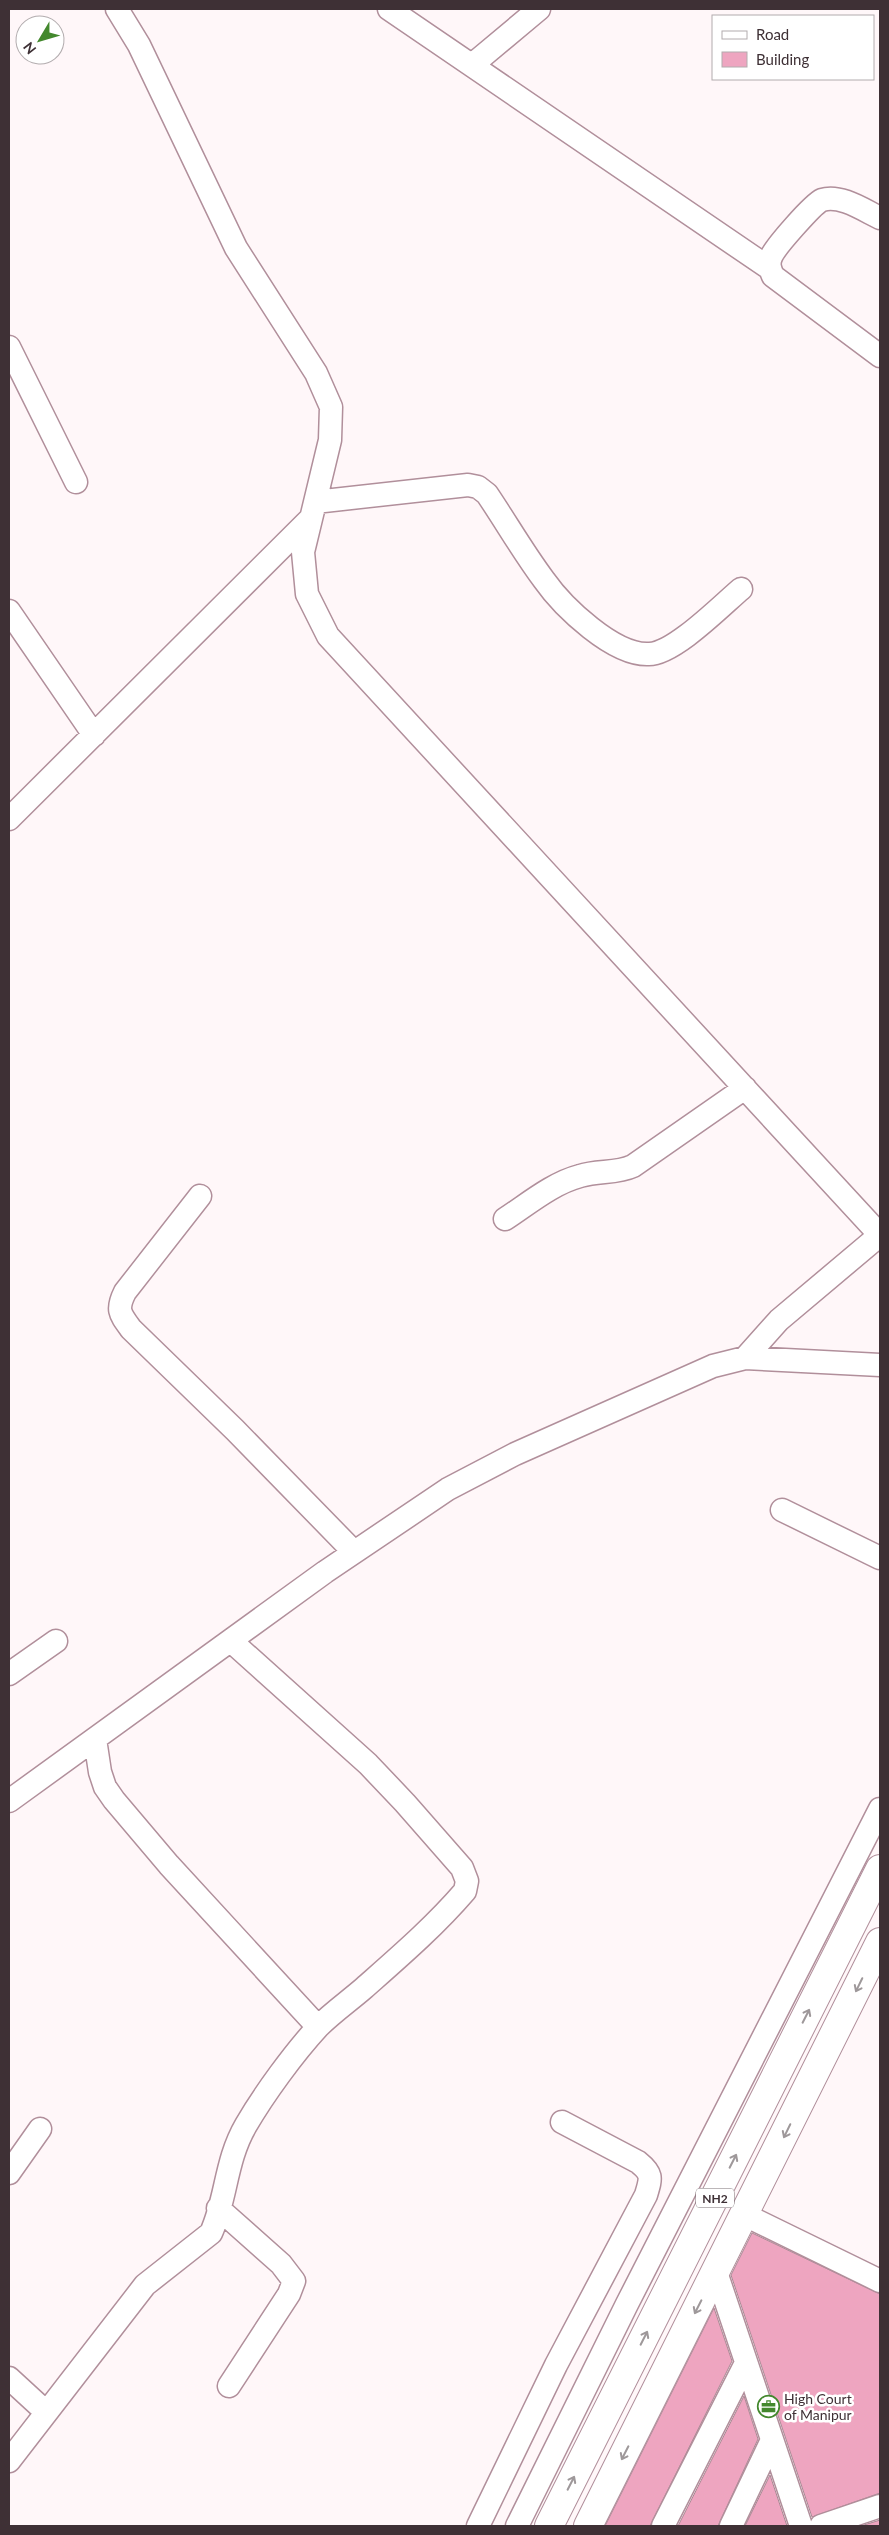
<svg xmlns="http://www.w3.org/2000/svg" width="889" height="2535" viewBox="0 0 889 2535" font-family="Lato,sans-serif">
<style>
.building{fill:#eea5c0;stroke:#aa8894}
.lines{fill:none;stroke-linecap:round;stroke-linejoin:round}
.minor-casing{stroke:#b18f9b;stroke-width:25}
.highway-casing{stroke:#b18f9b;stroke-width:30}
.minor{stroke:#fff;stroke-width:22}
.highway{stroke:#fff;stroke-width:28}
.oneway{stroke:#9e989a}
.labels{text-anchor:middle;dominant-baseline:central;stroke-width:5;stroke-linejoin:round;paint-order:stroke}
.shield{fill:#fff;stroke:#786e72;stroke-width:1}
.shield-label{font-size:12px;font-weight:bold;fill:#3e3035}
.poi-label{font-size:14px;fill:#3e3035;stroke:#fff;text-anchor:start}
</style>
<rect width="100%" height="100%" fill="#fff7f9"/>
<!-- building -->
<path class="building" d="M752,2233L880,2294V2493L812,2517L731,2275Z
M714,2308L732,2361L650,2526H605Z
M744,2396L758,2439L718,2526H678Z
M770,2475L787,2526H745Z
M880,2520V2526H861Z"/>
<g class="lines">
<defs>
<path id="minor" d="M117,9L139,45L236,248L316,373L331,407L330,440L303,552L307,594L328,636L880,1235
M389,9L769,268
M472,65L539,9
M880,218C865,211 841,194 822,200C813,204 775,247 771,257C768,264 770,269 773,276L880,356
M9,347L76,482
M315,502L468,485L478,487L487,494C506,522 523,552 544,580C563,607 614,656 649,654C674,654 722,605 741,589
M9,611L94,735
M9,819L311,518
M200,1196L125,1292C116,1310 120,1314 131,1329L235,1430L354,1552
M505,1219C528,1204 553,1183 580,1176C598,1170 616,1174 633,1166L745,1088
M745,1358L779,1320L880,1235
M782,1510L880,1558
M9,1674L56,1641
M95,1739L100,1772L105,1787L114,1800L169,1865L318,2027
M9,1801L325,1572L448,1489L515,1454L713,1366L745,1358L880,1365
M9,2173L40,2129
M218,2208L281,2264L294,2281L289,2294L229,2386
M745,2215L880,2281
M716,2272L801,2526
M9,2378L46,2412
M9,2461L145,2285L211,2233C227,2198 225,2161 246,2125C264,2094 294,2053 318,2027C332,2013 349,2001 364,1988C399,1957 434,1927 465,1891L467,1881L462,1868L405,1803L368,1764L231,1641
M478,2526L556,2365L646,2195C651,2178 653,2174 638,2162L562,2122
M517,2526L627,2304L880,1809
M663,2526L746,2363
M731,2526L772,2440
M821,2526L880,2506"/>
<path id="highway" d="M549,2526L880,1869
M588,2526L880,1942"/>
</defs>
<!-- minor casing -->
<use href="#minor" class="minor-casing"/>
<!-- highway casing -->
<use href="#highway" class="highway-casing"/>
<!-- minor -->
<use href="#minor" class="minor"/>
<!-- highway -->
<use href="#highway" class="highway"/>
</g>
<!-- one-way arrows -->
<defs><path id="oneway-shaft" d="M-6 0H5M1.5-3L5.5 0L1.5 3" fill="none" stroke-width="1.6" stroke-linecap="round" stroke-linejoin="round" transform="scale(1.25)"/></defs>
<g class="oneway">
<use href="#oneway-shaft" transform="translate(859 1985) rotate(116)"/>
<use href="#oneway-shaft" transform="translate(806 2016) rotate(-63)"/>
<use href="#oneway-shaft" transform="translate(787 2131) rotate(116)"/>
<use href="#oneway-shaft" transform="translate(733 2161) rotate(-63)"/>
<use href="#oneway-shaft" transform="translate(698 2307) rotate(117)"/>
<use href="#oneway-shaft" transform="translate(644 2338) rotate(-63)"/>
<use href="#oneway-shaft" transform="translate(625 2453) rotate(117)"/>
<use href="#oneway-shaft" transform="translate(571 2483) rotate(-63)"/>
</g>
<!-- icons -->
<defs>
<symbol id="office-ring" viewBox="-11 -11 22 22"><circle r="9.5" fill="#fff" stroke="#43882d" stroke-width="1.5"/><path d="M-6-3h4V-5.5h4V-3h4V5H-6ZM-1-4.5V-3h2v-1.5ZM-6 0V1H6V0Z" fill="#43882d"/></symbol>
</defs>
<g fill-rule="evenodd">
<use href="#office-ring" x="756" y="2394" width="25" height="25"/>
</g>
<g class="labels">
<!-- shield labels -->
<rect class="shield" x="696" y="2188.5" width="38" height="19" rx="4"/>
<g class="shield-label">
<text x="715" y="2198">NH2</text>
</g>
<!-- poi labels -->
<g class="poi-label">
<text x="784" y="2398">High Court<tspan x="784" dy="16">of Manipur</tspan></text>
</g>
</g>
<!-- border -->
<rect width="889" height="2535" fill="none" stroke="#3e3035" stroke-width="20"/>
<!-- legend -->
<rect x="712" y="15" width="162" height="65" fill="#ffffff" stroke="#b2acae"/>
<rect x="722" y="31" width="25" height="8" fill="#ffffff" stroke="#b2acae"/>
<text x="756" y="40" font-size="15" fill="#3e3035">Road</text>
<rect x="722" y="52" width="25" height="15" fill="#eea5c0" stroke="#b2acae"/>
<text x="756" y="65" font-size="15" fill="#3e3035">Building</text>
<!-- north arrow -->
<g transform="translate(40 40) rotate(232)"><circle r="24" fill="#ffffff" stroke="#b2acae"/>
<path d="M0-4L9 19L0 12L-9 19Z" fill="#43882d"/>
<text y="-8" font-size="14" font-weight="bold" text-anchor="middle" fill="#3e3035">N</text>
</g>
</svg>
